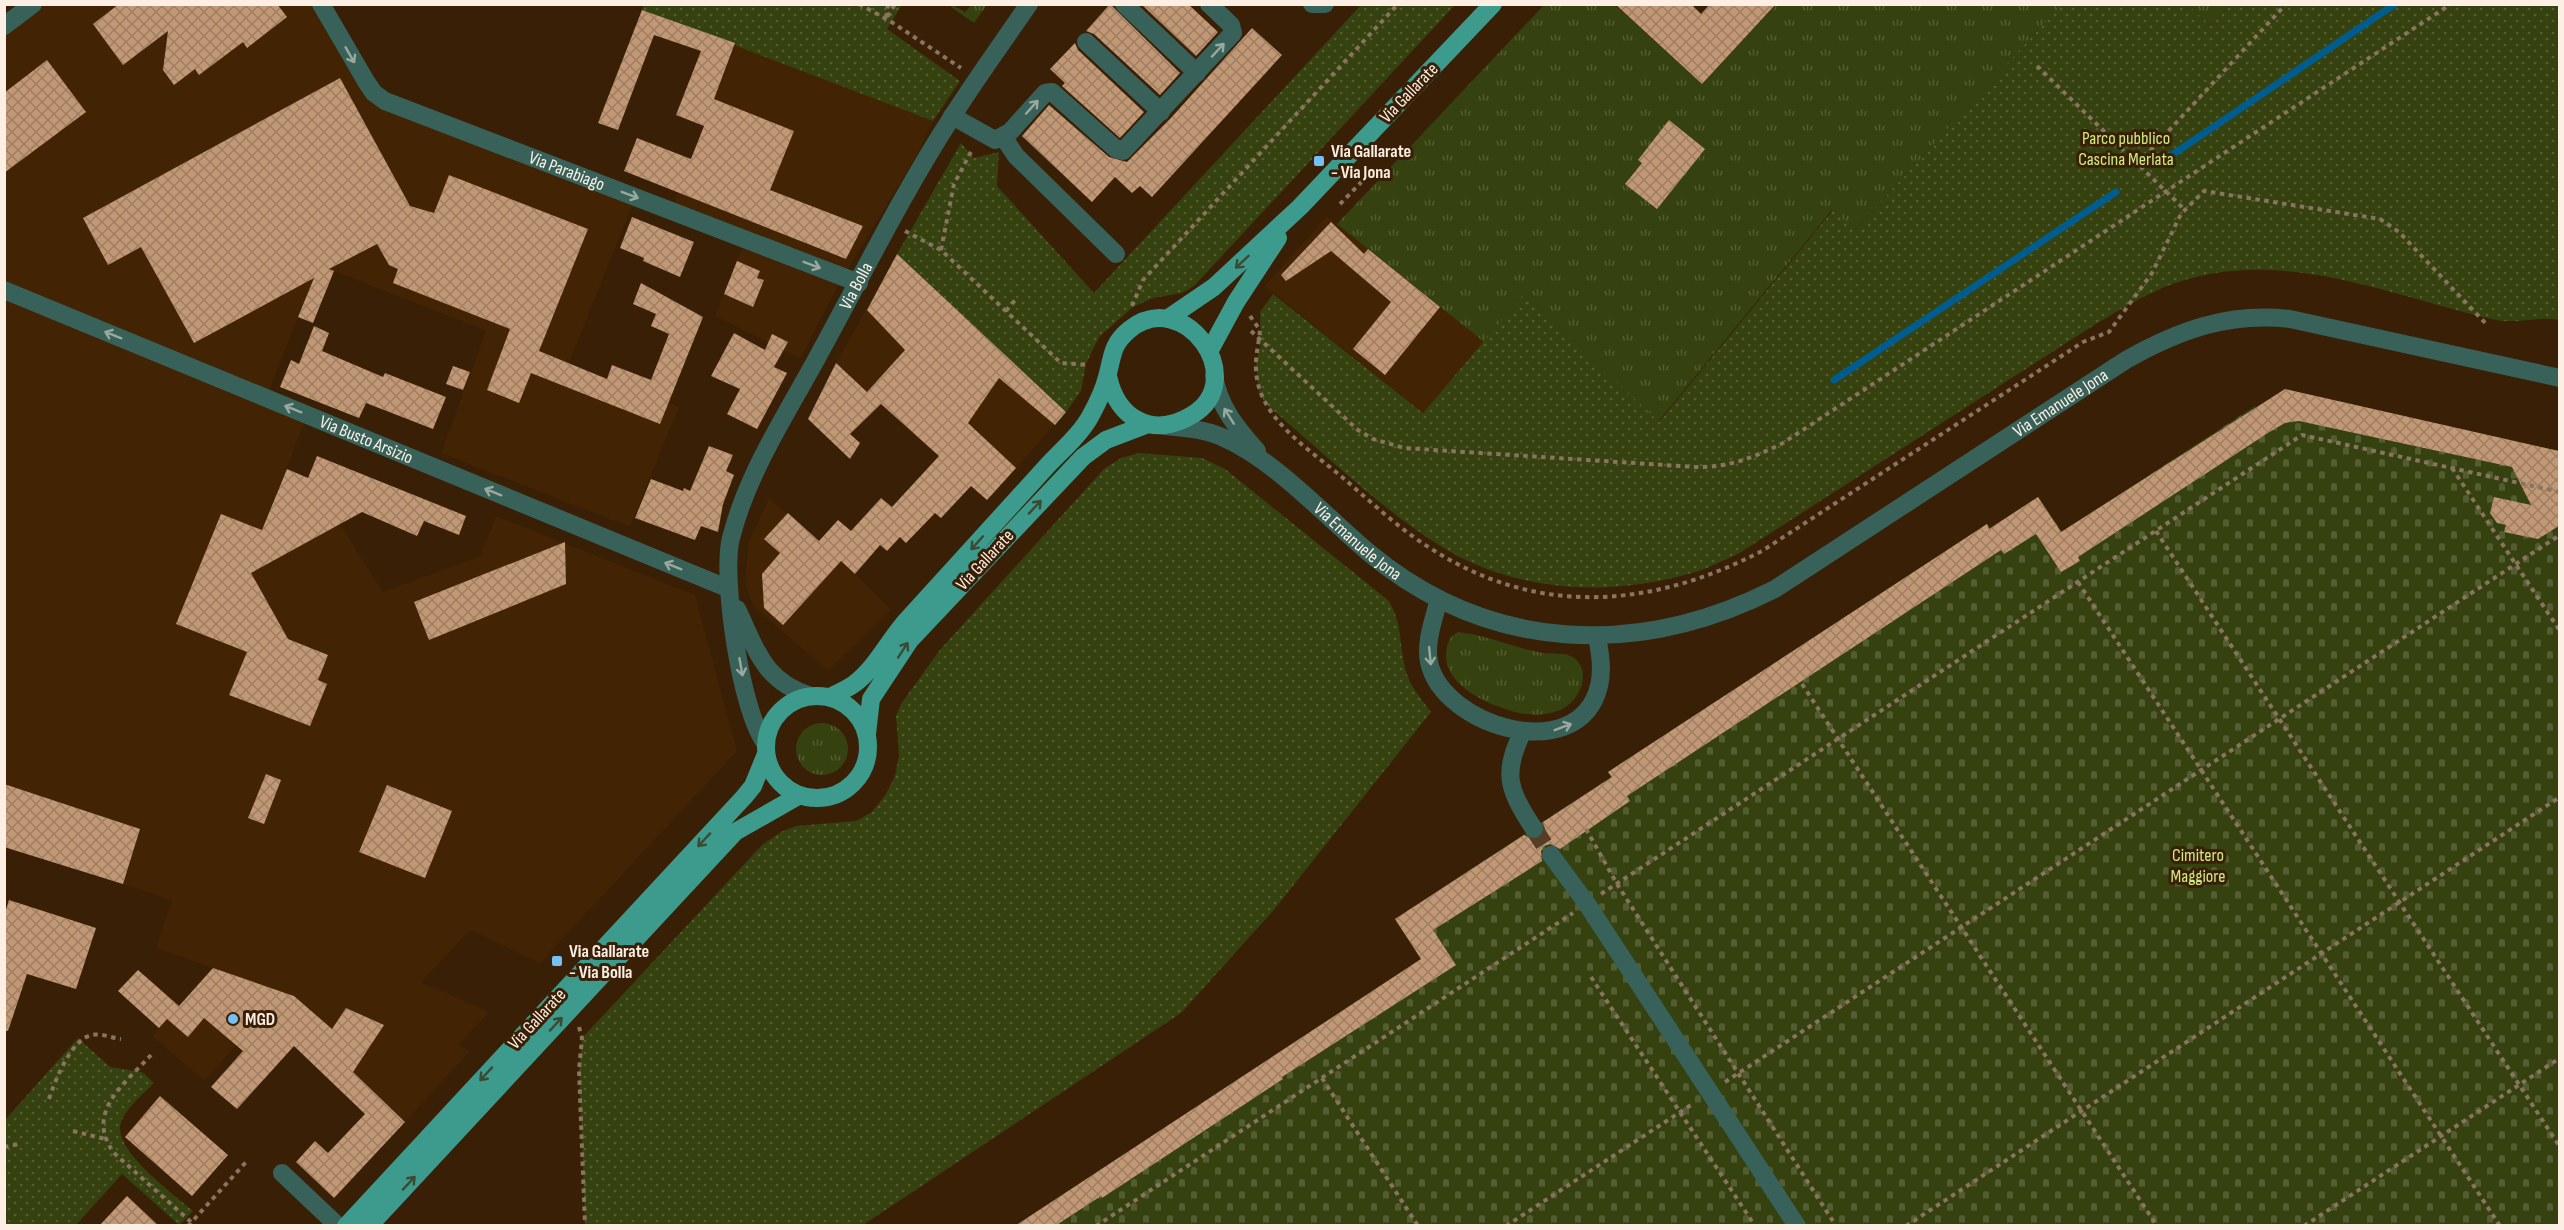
<svg xmlns="http://www.w3.org/2000/svg" width="2564" height="1230" viewBox="0 0 2564 1230" font-family="'Sofia Sans Condensed',sans-serif">
<style>
.built{fill:#422303}
.grass{fill:url(#grass-tufts)}
.cemetery{fill:url(#cemetery-stones)}
.park{fill:url(#park-dots)}
.lines{fill:none;stroke-linecap:round;stroke-linejoin:round}
.stream{stroke:#005c8d;stroke-width:7}
.building{fill:url(#building-cross-hatch)}
.minor-tunnel{stroke:#563e26;stroke-width:18;stroke-dasharray:18 9;stroke-linecap:butt}
.path{stroke:#897460;stroke-width:4;stroke-dasharray:4.5 4.5;stroke-linecap:butt}
.minor{stroke:#376159;stroke-width:18}
.major{stroke:#3c9b8c;stroke-width:18}
.oneway{stroke:#9aa89e}
.oneway2{stroke:#3a4a34}
.poi-dot{fill:#75c0f6;stroke:#391f05;stroke-width:2}
.labels{text-anchor:middle;dominant-baseline:central;stroke-width:6;stroke-linejoin:round;paint-order:stroke}
.street-label{font-size:18px;fill:#fdefe4;stroke:#391f05}
.park-label{font-size:18px;fill:#cfec80;stroke:#391f05}
.poi-label{font-size:18px;font-weight:bold;fill:#fdefe4;stroke:#391f05;text-anchor:start}
</style>
<defs>
<pattern id="grass-tufts" width="24" height="20" patternUnits="userSpaceOnUse" patternTransform="scale(1.5)"><rect width="24" height="20" fill="#35410e"/><path d="M3 7l-1-3M5 7V3M7 7l1-3M15 17l-1-3M17 17v-4M19 17l1-3" fill="none" stroke="#535d31"/></pattern>
<pattern id="cemetery-stones" width="16" height="16" patternUnits="userSpaceOnUse" patternTransform="scale(1.5)"><rect width="16" height="16" fill="#35410e"/><path d="M2 7V4a2 2 0 0 1 4 0v3zM10 15v-3a2 2 0 0 1 4 0v3z" fill="#535d31"/></pattern>
<pattern id="park-dots" width="8" height="8" patternUnits="userSpaceOnUse" patternTransform="scale(1.5)"><rect width="8" height="8" fill="#35410e"/><path d="M2 2h.1M6 6h.1" fill="none" stroke="#535d31" stroke-width="1.8" stroke-linecap="round"/></pattern>
<pattern id="building-cross-hatch" width="8" height="8" patternUnits="userSpaceOnUse" patternTransform="scale(1.5)"><rect width="8" height="8" fill="#c19774"/><path d="M0 0l8 8M0 8l8-8" fill="none" stroke="#9e7f66"/></pattern>
</defs>
<rect width="100%" height="100%" fill="#391f05"/>
<!-- built -->
<path class="built" d="M43,5H330L364,84L634,201L569,363L679,407L630,527L441,453L486,331L329,269L314,278L267,396L5,286L4,33Z
M736,43L933,121L917,155L843,277L800,359L715,316L744,243L671,211Z
M1327,216L1484,342L1423,413L1265,286Z
M897,254L1066,412L987,500L836,363Z
M4,299L306,419L248,566L251,572L340,524L383,592L480,556L496,516L695,595L737,751L540,963L470,930L421,982L489,1012L459,1044L470,1051L405,1122L310,1031L320,1019L293,995L284,992L204,1081L152,1036L213,968L156,948L172,900L5,847Z
M769,498L855,574L891,610L828,671L753,606L745,583L748,544Z"/>
<!-- grass -->
<path class="grass" d="M953,5L965,12L971,5H987L974,23L951,7Z
M1544,5H1615L1702,84L1776,5H2062L1854,231L1832,210L1658,422L1525,295L1484,342L1337,224Z
M2188,5H2231L2211,26Z
M1458,632C1487,635 1514,648 1543,653C1552,654 1566,652 1574,658C1592,671 1580,699 1564,708C1550,716 1530,716 1515,712C1489,705 1445,687 1446,654C1446,644 1450,636 1458,632Z
M796 749a26 26 0 1 1 52 0a26 26 0 1 1-52 0Z"/>
<!-- cemetery -->
<path class="cemetery" d="M2285,389L2559,451V1225L1015,1226L1421,959L1395,919L1611,777L1608,772L1987,524L1990,528L2038,497L2062,532L2255,406L2257,409Z"/>
<!-- park -->
<path class="park" d="M644,4L902,5L887,29L960,81L933,121L642,10Z
M2062,4L2188,5L2211,26L2231,5H2559V320C2538,316 2517,324 2496,320C2388,296 2279,243 2167,286C2143,296 2121,309 2099,322L1738,554C1723,560 1708,569 1692,573C1609,597 1517,593 1442,547C1383,511 1323,452 1269,407L1259,394L1256,364L1261,343L1260,312L1273,294L1423,413L1524,294L1659,422L1833,210L1855,230Z
M1361,5H1455L1194,286L1182,293L1153,298L1133,307L1099,337L1086,364L1081,391L1066,412L897,254L961,143L974,158L999,152L997,186L1094,293Z
M1139,453L1202,458L1225,469L1389,601C1402,624 1399,638 1404,663C1407,683 1419,696 1431,712L1273,911L1181,1013L863,1225H585L579,1070L582,1038L762,845L781,832L796,826L856,821L872,812L886,794L895,776L899,756L896,716L901,704L939,651L1104,469L1121,458Z
M78,1038L110,1067L142,1072L154,1083C143,1094 127,1107 121,1122C111,1149 174,1194 193,1211L179,1225L122,1174L76,1225H5V1120Z"/>
<g class="lines">
<!-- stream -->
<path class="stream" d="M2169,157L2395,4
M1834,380L2116,192"/>
</g>
<!-- building -->
<path class="building" d="M119,4H277L287,17L247,48L243,42L199,75L195,69L174,85L163,70L168,31L123,65L93,24Z
M1110,4L1180,73L1160,95L1094,34L1086,31Z
M1141,4H1188L1218,32L1196,56Z
M1615,4H1691L1701,14L1710,4H1776L1702,84Z
M642,10L735,43L714,99L794,131L770,190L863,226L846,259L624,171L637,138L691,159L704,126L676,115L701,51L654,35L618,130L598,123Z
M1252,28L1282,55L1152,197L1140,186L1132,193L1115,177L1092,202L1022,136L1049,105L1109,157L1127,162L1170,119Z
M1075,43L1078,50L1144,112L1120,138L1062,86L1065,83L1050,69Z
M47,60L86,112L4,173V93Z
M340,78L410,206L434,213L449,175L588,229L539,351L607,379L612,365L651,380L669,334L651,326L656,314L633,304L641,283L703,317L660,424L531,373L519,403L487,390L510,329L393,283L398,269L389,265L377,244L329,269L334,271L313,323L298,317L314,278L194,343L141,247L108,265L83,218Z
M1669,120L1705,149L1657,209L1625,184L1642,163L1638,160Z
M632,217L694,242L680,277L643,261L644,258L620,248Z
M1331,222L1364,254L1368,249L1440,307L1385,375L1353,349L1391,302L1331,251L1286,281L1281,275Z
M897,254L1066,412L1055,425L999,378L968,423L1016,468L987,500L971,486L941,518L935,513L906,543L900,537L887,551L880,545L855,574L841,561L783,625L764,608L762,574L780,553L764,539L788,513L819,541L838,520L851,531L881,498L892,507L939,456L881,404L850,434L860,443L850,459L808,419L836,363L867,392L905,350L867,310Z
M737,261L760,271L757,278L764,280L753,307L724,294Z
M314,326L329,333L322,351L383,377L385,373L446,397L433,429L366,403L359,418L280,387L291,360L299,364Z
M734,333L765,350L772,334L788,342L774,367L787,373L757,429L727,414L740,389L711,376Z
M453,366L470,372L463,390L446,384Z
M2285,389L2559,451V526L2538,539L2504,532L2506,525L2497,523L2490,513L2494,497L2531,505L2512,467L2299,421L2285,423L2271,431L2078,557L2080,561L2061,572L2036,534L2004,554L2001,550L1627,796L1630,801L1560,849L1550,844L1544,846L1541,851L1542,861L1433,930L1456,965L1282,1077L1283,1079L1102,1198L1101,1196L1055,1226H1015L1421,959L1395,919L1524,835L1534,840L1540,838L1545,829L1543,822L1612,777L1608,772L1987,524L1989,529L2038,497L2061,532Z
M709,446L733,455L726,471L734,475L723,504L718,532L701,526L695,540L635,518L651,479L683,491L684,488L690,491Z
M317,456L466,516L459,535L424,521L417,536L362,512L251,573L288,639L328,655L318,680L327,684L310,726L229,695L247,652L176,624L221,514L262,530L287,469L308,478Z
M565,542L566,584L429,640L414,602Z
M266,774L281,780L264,824L248,818Z
M4,784L140,829L123,884L4,847Z
M387,785L452,811L425,878L359,852Z
M9,900L96,928L76,989L27,974L8,1031L4,1030V916Z
M213,968L294,996L332,1029L346,1008L384,1025L353,1072L405,1122L334,1198L296,1162L315,1141L328,1153L365,1114L294,1046L237,1109L211,1087L243,1051L204,1018L188,1037L167,1019L159,1028L118,991L138,970L179,1006Z
M160,1096L228,1155L192,1196L125,1137Z
M127,1196L159,1226H99Z"/>
<g class="lines">
<!-- minor-tunnel -->
<path class="minor-tunnel" d="M1534,829L1551,855"/>
<!-- path -->
<path class="path" d="M859,4L890,21L961,68
M888,4L886,19L895,4
M2037,66L2185,210
M2138,164L2286,4
M1340,204L1372,171
M905,231L941,250L1061,363L1088,365
M941,250L954,184L973,148
M1132,306L1143,280L1398,4
M1006,311L1016,299
M1250,316L1260,330C1259,343 1255,357 1256,370C1258,418 1309,449 1342,477C1370,501 1398,528 1430,548C1538,618 1652,608 1762,551L2083,342L2109,332L2152,273L2181,214L2204,191L2380,219L2399,232L2488,326
M1251,331L1358,430L1373,439L1404,448L1695,467C1728,468 1755,457 1783,443L2451,4
M2452,468L2560,631
M2156,531L2560,1147
M2078,582L2500,1226
M1802,684L2157,1226
M1586,829L1617,884L1836,1226
M1601,894L2302,435L2560,492
M1591,977L1755,1226
M579,1027L582,1038L579,1070L585,1226
M151,1055C125,1084 84,1112 114,1153L191,1222
M1322,1078L1418,1226
M1725,1082L2560,535
M49,1099C55,1081 71,1039 92,1035C101,1033 112,1038 121,1039
M73,1131L105,1139
M4,1147L20,1144
M188,1226L247,1161
M1096,1226L1573,913
M1506,1226L1694,1103
M1906,1226L2560,797
M2304,1226L2560,1058"/>
<!-- minor -->
<g class="minor">
<path id="s1" d="M321,4L367,83L374,93L385,101L859,283"/>
<path d="M1124,4L1197,73"/>
<path d="M1312,4H1325"/>
<path d="M4,26L33,4"/>
<path d="M1086,42L1161,112"/>
<path d="M952,116L995,140L1010,132L1045,93L1052,92L1116,149L1123,151L1233,33L1231,25L1209,4"/>
<path d="M1000,138L1006,141L1016,156L1116,254"/>
<path id="s2" d="M4,290L727,588"/>
<path d="M1214,376C1219,407 1237,428 1257,451"/>
<path id="s3" d="M1165,426C1184,428 1204,429 1222,437C1275,460 1324,515 1368,552C1489,653 1638,658 1775,589L2126,360C2179,330 2229,312 2290,319L2560,378"/>
<path d="M1439,599C1434,619 1425,641 1429,662C1442,726 1579,768 1599,686C1603,669 1600,653 1597,636"/>
<path d="M737,609C757,650 763,681 811,696"/>
<path d="M1523,731C1502,774 1508,789 1534,829"/>
<path id="s4" d="M766,744C741,714 721,576 731,538C747,474 786,415 817,358C861,278 902,194 952,117C976,79 1003,42 1029,4"/>
<path d="M1551,855L1587,904L1797,1226"/>
<path d="M282,1173L338,1226"/>
</g>
<!-- major -->
<path class="major" d="M1167,319L1214,287L1300,207L1493,4
M1210,350L1236,302L1278,238
M766 747a51 51 0 1 1 102 0a51 51 0 1 1-102 0Z
M830,697C838,693 847,689 854,684C875,669 889,640 906,621C953,569 1000,518 1047,466C1062,450 1081,434 1091,415C1097,404 1104,389 1107,377C1113,356 1111,345 1129,330C1184,285 1251,380 1192,415C1153,439 1117,419 1108,376
M867,734L871,699L910,640L1083,457L1106,440L1148,424
M346,1226L744,797L753,786L766,754
M369,1226L735,832L800,795"/>
</g>
<!-- one-way arrows -->
<defs><path id="oneway-shaft" d="M-6 0H5M1.5-3L5.5 0L1.5 3" fill="none" stroke-width="1.6" stroke-linecap="round" stroke-linejoin="round" transform="scale(1.5)"/></defs>
<g class="oneway">
<use href="#oneway-shaft" transform="translate(1218 50) rotate(-47)"/>
<use href="#oneway-shaft" transform="translate(350 55) rotate(60)"/>
<use href="#oneway-shaft" transform="translate(1032 107) rotate(-48)"/>
<use href="#oneway-shaft" transform="translate(630 195) rotate(21)"/>
<use href="#oneway-shaft" transform="translate(812 265) rotate(21)"/>
<use href="#oneway-shaft" transform="translate(113 335) rotate(-158)"/>
<use href="#oneway-shaft" transform="translate(293 409) rotate(-158)"/>
<use href="#oneway-shaft" transform="translate(1229 416) rotate(-122)"/>
<use href="#oneway-shaft" transform="translate(493 492) rotate(-158)"/>
<use href="#oneway-shaft" transform="translate(673 566) rotate(-158)"/>
<use href="#oneway-shaft" transform="translate(1430 656) rotate(84)"/>
<use href="#oneway-shaft" transform="translate(741 667) rotate(80)"/>
<use href="#oneway-shaft" transform="translate(1563 727) rotate(-21)"/>
</g>
<g class="oneway2">
<use href="#oneway-shaft" transform="translate(1242 262) rotate(137)"/>
<use href="#oneway-shaft" transform="translate(1035 507) rotate(-47)"/>
<use href="#oneway-shaft" transform="translate(977 543) rotate(132)"/>
<use href="#oneway-shaft" transform="translate(903 650) rotate(-57)"/>
<use href="#oneway-shaft" transform="translate(704 840) rotate(133)"/>
<use href="#oneway-shaft" transform="translate(556 1024) rotate(-47)"/>
<use href="#oneway-shaft" transform="translate(486 1074) rotate(133)"/>
<use href="#oneway-shaft" transform="translate(409 1183) rotate(-47)"/>
</g>
<!-- markers -->
<g class="poi-dot">
<rect x="1313" y="155" width="12" height="12" rx="3"/>
<rect x="551" y="955" width="12" height="12" rx="3"/>
<circle cx="233" cy="1019" r="6"/>
</g>
<g class="labels">
<!-- street labels -->
<g class="street-label">
<text transform="translate(1409 93) rotate(-46)">Via Gallarate</text>
<text stroke="none"><textPath href="#s1" startOffset="312">Via Parabiago</textPath></text>
<text stroke="none"><textPath href="#s4" startOffset="494">Via Bolla</textPath></text>
<text stroke="none"><textPath href="#s3" startOffset="1020">Via Emanuele Jona</textPath></text>
<text stroke="none"><textPath href="#s2" startOffset="392">Via Busto Arsizio</textPath></text>
<text stroke="none"><textPath href="#s3" startOffset="230">Via Emanuele Jona</textPath></text>
<text transform="translate(985 560) rotate(-47)">Via Gallarate</text>
<text transform="translate(537 1019) rotate(-47)">Via Gallarate</text>
</g>
<!-- park labels -->
<g class="park-label">
<text x="2126" y="138">Parco pubblico<tspan x="2126" dy="21">Cascina Merlata</tspan></text>
<text x="2198" y="855">Cimitero<tspan x="2198" dy="21">Maggiore</tspan></text>
</g>
<!-- poi labels -->
<g class="poi-label">
<text x="1331" y="151">Via Gallarate<tspan x="1331" dy="21">- Via Jona</tspan></text>
<text x="569" y="951">Via Gallarate<tspan x="569" dy="21">- Via Bolla</tspan></text>
<text x="245" y="1019">MGD</text>
</g>
</g>
<!-- border -->
<rect width="2564" height="1230" fill="none" stroke="#fdefe4" stroke-width="12"/>
</svg>
